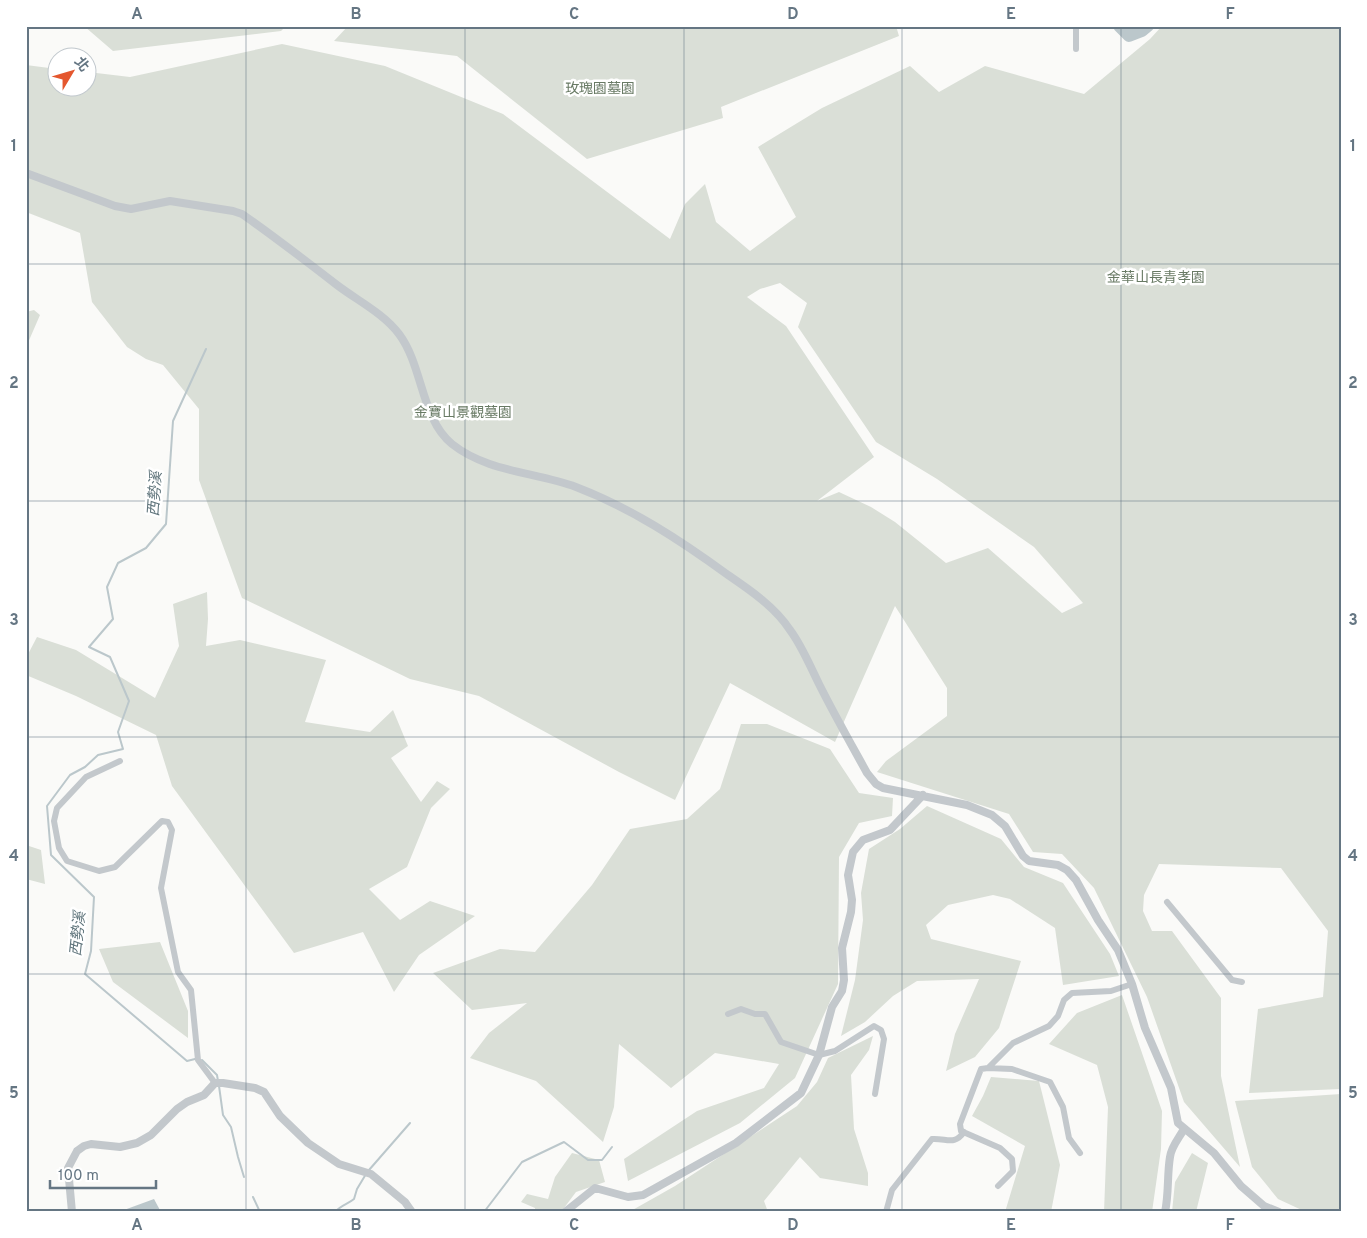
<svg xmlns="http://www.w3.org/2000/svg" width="1367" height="1238" viewBox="0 0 1367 1238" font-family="Overpass,'Noto Sans TC',sans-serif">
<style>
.green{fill:#dadfd7;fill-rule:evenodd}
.water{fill:#bbc7cb}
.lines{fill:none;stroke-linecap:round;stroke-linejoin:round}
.stream{stroke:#bbc7cb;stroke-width:2}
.river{stroke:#bbc7cb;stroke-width:12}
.minor{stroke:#c3c8cc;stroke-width:6}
.tertiary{stroke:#c3c8cc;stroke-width:8}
.grid{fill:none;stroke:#657683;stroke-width:1;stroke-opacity:0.55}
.labels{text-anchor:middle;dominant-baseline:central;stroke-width:5;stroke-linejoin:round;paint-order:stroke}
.park-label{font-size:14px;fill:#687a64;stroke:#fff}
.water-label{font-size:15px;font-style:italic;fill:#60757c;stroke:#fff}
.neatline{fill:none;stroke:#657683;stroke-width:2}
.grid-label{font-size:16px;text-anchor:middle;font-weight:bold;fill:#657683}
</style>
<rect width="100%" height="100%" fill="#fafaf8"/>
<!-- green -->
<path class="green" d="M84,26H286L281,31L113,51Z
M348,26H896L899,36L721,107L723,118L587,159L457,56L334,41Z
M1162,26H1341V1089L1249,1093L1258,1009L1323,997L1328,931L1281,868L1159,864L1144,895L1143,911L1152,931H1172L1221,998V1076L1240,1167L1184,1102L1147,997L1094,888L1062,854L1033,852L1009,814L877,772L886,761L947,716V688L895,606L835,742L730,683L675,800L619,772L479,696L410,679L242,598L199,480V409L163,365L146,359L127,347L92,302L80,233L26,212V65L57,69L58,88H88V72L130,77L282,44L385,66L503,114L670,239L685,204L705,184L716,222L750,251L796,217L758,147L822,108L910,66L939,92L985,66L1084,94L1150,39ZM780,283L807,303L798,327L876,442L937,479L1034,547L1083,603L1062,613L988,548L946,563L895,522L871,507L839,492L817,501L874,457L786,326L747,297L760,289Z
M34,310L40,315L27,345L26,312Z
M207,592L208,619L206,646L240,640L326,660L305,722L370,732L393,710L408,746L391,758L421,802L437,781L450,789L431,808L407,867L369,889L400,920L430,901L475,916L419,955L394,992L363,932L294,953L172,786L156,735L76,696L26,675V658L37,637L76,650L155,698L179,646L173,604Z
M741,724H767L830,749L859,793L893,798L892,816L859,823L839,857L838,984L795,1078L740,1123L628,1181L624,1159L697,1111L764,1088L779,1064L715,1053L671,1088L619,1044L614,1107L603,1142L536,1081L470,1058L489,1033L527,1003L472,1010L433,973L500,949L535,952L592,885L630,829L687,819L720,789Z
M927,806L1001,839L1024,867L1063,883L1110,954L1119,976L1063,985L1055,928L1010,899L993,895L948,905L926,925L931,939L1021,961L999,1028L975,1057L946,1071L955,1034L979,979L917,981L893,996L865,1022L841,1036L855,980L863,920L861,893L869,849L900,829Z
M26,845L41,850L45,884L26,879Z
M160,942L188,1011V1038L113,982L99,949Z
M1122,995L1162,1111L1161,1149L1152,1212H1104L1108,1107L1097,1065L1049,1044L1077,1013Z
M873,1036L869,1050L851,1075L854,1129L868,1173V1186L820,1178L800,1157L764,1201L768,1212H629L675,1186L797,1106L817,1082L828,1058Z
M991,1077L1039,1081L1060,1165L1051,1212H1005L1025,1146L972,1116L983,1096Z
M1341,1094V1212H1306L1278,1199L1252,1167L1235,1101Z
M572,1153L599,1160L605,1182L576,1192L561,1212H535V1208L521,1202L527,1194L548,1199L555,1177Z
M1192,1153L1208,1163L1196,1212H1172L1175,1182Z"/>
<!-- water -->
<path class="water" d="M154,1199L161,1212H125L124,1210Z"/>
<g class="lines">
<!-- stream -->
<path class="stream" d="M195,1059L187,1061L85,974L91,951L94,897L51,855L47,806L70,775L85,767L98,755L123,749L118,732L129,701L110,657L89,647L113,619L107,587L118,563L146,548L166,524L173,421L206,349
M202,1060L217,1075L218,1081
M219,1086L223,1115L231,1127L238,1157L244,1177
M369,1170L410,1123
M253,1197L260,1212
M335,1212C341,1205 348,1204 354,1199L357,1189L366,1174
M484,1212L522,1162L564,1142L588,1160H602L612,1147"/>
<!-- river -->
<path class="river" d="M1119,26L1129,36L1142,31L1148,26"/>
<!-- minor -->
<path class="minor" d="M1076,49V26
M26,636V639
M120,761L86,777L57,808L54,821L59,848L67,861L99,871L115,867L162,821L168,822L172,830L161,888L178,972L191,990L198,1060L215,1083
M1167,902L1232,980L1242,982
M728,1014L741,1009L755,1014H765L781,1042L819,1055L835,1051L874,1026L881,1030L884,1039L875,1094
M988,1068L1012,1069L1050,1082L1063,1107L1069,1138L1080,1153
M998,1186L1013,1171L1012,1159L1000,1148L961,1131L960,1124L981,1069L988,1068L1013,1043L1049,1026L1058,1016L1064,1000L1072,993L1111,991L1132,984
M886,1212L892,1190L932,1139C947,1138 954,1146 964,1132"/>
<!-- tertiary -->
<path class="tertiary" d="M26,173L115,206L131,209L170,201L233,211L242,214C275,237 306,261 337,285C358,301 383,313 399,334C423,366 421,419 452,444C487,472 535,472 576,487C631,508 680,540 728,575C750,590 775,607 790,630C802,646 810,666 819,684C834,714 851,744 867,773L876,784L883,788L967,805L992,815L1005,826L1023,856L1029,861L1058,865L1067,870L1076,880L1098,920L1118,950L1132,984L1145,1028L1171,1088L1178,1123L1214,1153L1241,1186L1264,1206L1279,1212
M72,1212L68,1168L77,1151L84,1146L91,1144L120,1147L137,1143L151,1135L177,1109L187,1102L204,1095L215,1083H223L255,1088L264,1092L280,1116L308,1143L339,1164L371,1174L405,1202L412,1212
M565,1212L595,1188L628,1197L643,1195L736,1143L801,1093L819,1055L832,1007L842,991L844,980L842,948L851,912L852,900L848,875L853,852L863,840L890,830L923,795
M1165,1212C1169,1194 1167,1175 1170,1157C1171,1147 1179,1138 1184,1129"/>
</g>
<!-- grid -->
<path class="grid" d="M246,26V1212M465,26V1212M684,26V1212M902,26V1212M1121,26V1212M26,264H1341M26,501H1341M26,737H1341M26,974H1341"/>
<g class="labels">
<!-- park labels -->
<g class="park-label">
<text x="600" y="89">玫瑰園墓園</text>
<text x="1156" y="278">金華山長青孝園</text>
<text x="463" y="413">金寶山景觀墓園</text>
</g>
<!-- water labels -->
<g class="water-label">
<text transform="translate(156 494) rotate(-86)">西勢溪</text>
<text transform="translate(79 934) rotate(-84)">西勢溪</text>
</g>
</g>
<!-- border -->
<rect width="1367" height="1238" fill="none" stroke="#ffffff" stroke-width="55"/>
<!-- north arrow -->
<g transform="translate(72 72) rotate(52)"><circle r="24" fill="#ffffff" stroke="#c1c8cd"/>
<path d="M0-4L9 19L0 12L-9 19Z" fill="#e4572e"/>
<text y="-8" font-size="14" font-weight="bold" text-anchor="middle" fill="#657683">北</text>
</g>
<!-- scale -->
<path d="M50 1180v8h106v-8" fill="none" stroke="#657683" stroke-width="2.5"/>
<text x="58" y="1180" font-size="15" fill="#657683" stroke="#ffffff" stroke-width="4" paint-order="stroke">100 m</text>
<rect x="28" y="28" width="1312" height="1182" class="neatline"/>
<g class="grid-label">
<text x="137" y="19">A</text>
<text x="356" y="19">B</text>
<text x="574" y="19">C</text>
<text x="793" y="19">D</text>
<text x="1011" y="19">E</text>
<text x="1230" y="19">F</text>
<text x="14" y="151">1</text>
<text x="1353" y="151">1</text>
<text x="14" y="388">2</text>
<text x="1353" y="388">2</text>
<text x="14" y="625">3</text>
<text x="1353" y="625">3</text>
<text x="14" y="861">4</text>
<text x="1353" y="861">4</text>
<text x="14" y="1098">5</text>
<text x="1353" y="1098">5</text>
<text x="137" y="1230">A</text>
<text x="356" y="1230">B</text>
<text x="574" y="1230">C</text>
<text x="793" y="1230">D</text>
<text x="1011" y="1230">E</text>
<text x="1230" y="1230">F</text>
</g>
</svg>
